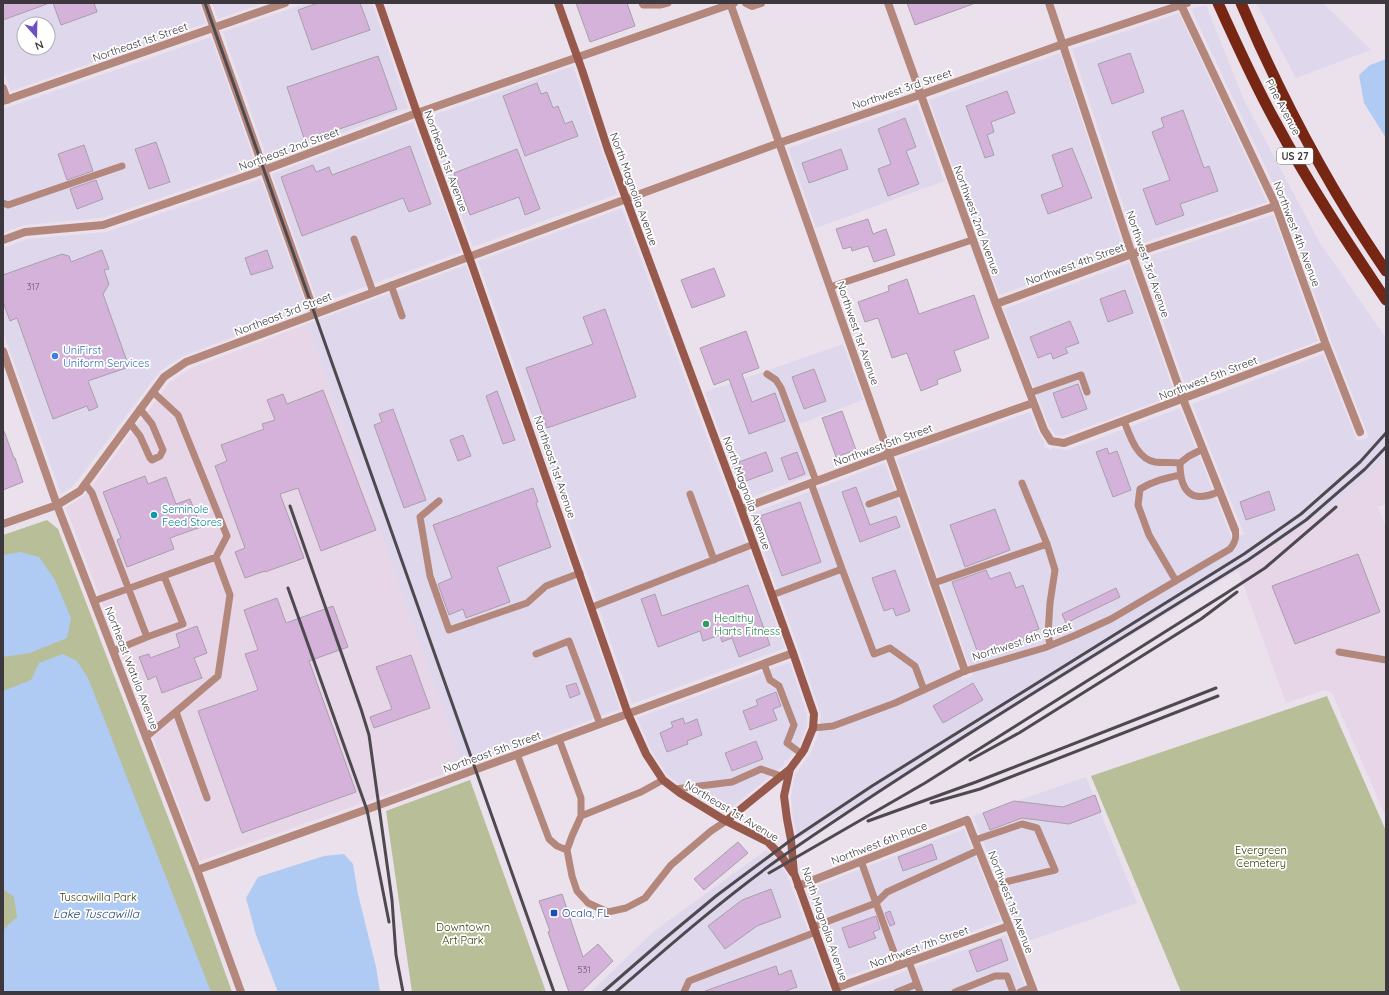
<svg xmlns="http://www.w3.org/2000/svg" width="1389" height="995" viewBox="0 0 1389 995" font-family="Quicksand,sans-serif">
<style>
.commercial{fill:#dfd7ec;fill-rule:evenodd}
.built{fill:#e6d6e8}
.green{fill:#b8be97}
.water{fill:#afcbf4}
.building{fill:#d4b2d9;stroke:#a99faa}
.lines{fill:none;stroke-linecap:round;stroke-linejoin:round}
.service{stroke:#b3877c;stroke-width:7}
.minor{stroke:#b3877c;stroke-width:8}
.tertiary{stroke:#b3877c;stroke-width:8}
.secondary{stroke:#97594b;stroke-width:8}
.trunk{stroke:#762613;stroke-width:11}
.rail{stroke:#4e494f;stroke-width:3}
.shop-dot{fill:#3f7fe0;stroke:#fff;stroke-width:1.5}
.culture-dot{fill:#0f9aa8;stroke:#fff;stroke-width:1.5}
.leisure-dot{fill:#2e9e5b;stroke:#fff;stroke-width:1.5}
.transit-dot{fill:#1a4fb4;stroke:#fff;stroke-width:1.5}
.labels{text-anchor:middle;dominant-baseline:central;stroke-width:3.5;stroke-linejoin:round;paint-order:stroke}
.number-label{font-size:9px;fill:#625664}
.shield{fill:#fff;stroke:#767477;stroke-width:1}
.shield-label{font-size:10px;font-weight:bold;fill:#3c383d}
.street-label{font-size:11px;fill:#3c383d;stroke:#fff}
.shop-label{font-size:11px;fill:#366cbe;stroke:#fff;text-anchor:start}
.culture-label{font-size:11px;fill:#0d838f;stroke:#fff;text-anchor:start}
.leisure-label{font-size:11px;fill:#27864d;stroke:#fff;text-anchor:start}
.park-label{font-size:11px;fill:#363b00;stroke:#fff}
.transit-label{font-size:11px;fill:#164399;stroke:#fff;text-anchor:start}
.water-label{font-size:12px;font-style:italic;fill:#244779;stroke:#fff}
</style>
<rect width="100%" height="100%" fill="#ebe1ec"/>
<!-- commercial -->
<path class="commercial" d="M3,3H199L206,23L11,91L3,69ZM24,24H48V48H24Z
M212,3H263L218,19Z
M307,3H372L408,108L268,161L223,32Z
M1256,3H1323L1371,50L1296,78Z
M1206,5L1244,100L1320,243L1386,338V458L1345,496L1238,570L798,840L793,819L791,797L795,773L799,771L798,770L810,754L819,732L821,715L797,644L750,514L885,463L962,680L973,676L897,459L1030,412L1038,432L1045,443L1044,447L1048,448L1050,451L1053,448L1067,450L1180,408L1232,539L1244,534L1192,404L1323,354L1357,441L1369,437L1332,343L1280,198L1191,9Z
M1179,13L1267,202L1136,245L1072,49Z
M211,37L256,165L102,218L24,225L3,233V109Z
M1060,53L1124,250L999,295L929,100Z
M573,66L617,194L473,247L425,118Z
M917,104L944,181L816,228L788,148Z
M413,122L461,252L318,304L272,174Z
M261,179L307,309L183,356L160,371L78,480L73,486L61,494L3,332V248L27,239L106,232Z
M622,208L785,648L632,704L478,261Z
M1273,215L1318,341L1187,390L1141,259Z
M1129,263L1175,395L1063,436L1055,435L1049,426L1004,309Z
M466,265L620,709L463,767L307,324Z
M843,344L863,400L797,425L816,473L745,500L705,392Z
M790,662L807,715V726L799,746L787,761L784,760V765L725,813L683,787L667,775L651,750L637,718Z
M1086,777L1137,903L1023,943L973,816Z
M964,829L1001,921L840,979L807,890Z
M766,850L778,861L787,875L788,880H789L831,992H591L653,932Z
M1006,935L1027,992H848Z"/>
<!-- built -->
<path class="built" d="M307,324L463,767L200,861L66,508L85,495L169,383L189,369Z
M1386,458V504L1378,507L1386,527V817L1332,693L1325,690L1286,703L1238,570L1345,496Z"/>
<!-- green -->
<path class="green" d="M47,520L58,529L194,885L232,992H3V535Z
M1327,696L1386,831V992H1181L1091,776Z
M470,780L546,992H412L386,811Z"/>
<!-- water -->
<path class="water" d="M1386,59V138L1364,103L1359,75L1370,65Z
M21,552L39,557L55,580L71,618L67,638L30,653L3,657V555Z
M63,654L77,661L88,678L211,992H3V932L6,927L17,917L14,897L3,889V691L31,680L39,663Z
M344,854L353,864L358,894L376,967L380,992H278L256,935L246,898L258,877L324,856Z"/>
<!-- building -->
<path class="building" d="M3,3H47V4L3,20Z
M53,3H94L97,12L61,25Z
M318,3H360L370,30L312,50L298,10Z
M576,3H627L635,26L590,42Z
M907,3H973V4L915,25Z
M1130,53L1144,92L1112,104L1098,64Z
M378,56L397,109L305,141L287,87Z
M537,83L541,94L547,92L553,108L558,106L565,124L572,121L578,136L525,156L503,96Z
M1007,91L1015,113L991,122L994,132L987,135L994,155L985,158L966,106Z
M1183,110L1204,168L1209,166L1218,191L1180,204L1184,215L1156,225L1143,189L1170,180L1152,132L1164,127L1161,118Z
M905,118L916,147L906,151L919,184L888,196L878,169L891,164L878,129Z
M156,142L170,182L149,189L135,149Z
M84,145L93,171L67,180L58,154Z
M410,146L431,204L409,212L403,198L302,236L281,177L313,165L316,172L329,167L332,175Z
M1072,148L1092,198L1048,214L1041,195L1063,187L1052,155Z
M517,149L540,209L525,215L519,197L470,215L454,173Z
M841,149L848,169L809,183L802,163Z
M96,180L103,199L77,209L70,189Z
M868,219L873,234L886,229L895,255L874,262L868,246L852,251L851,247L843,249L836,229Z
M102,250L109,269L104,270L109,284L103,294L129,367L88,381L98,407L89,411L87,406L53,419L17,318L10,321L3,302V275L62,254L69,256L71,262Z
M267,250L273,268L251,275L245,258Z
M714,268L725,296L692,308L681,280Z
M907,279L919,314L974,295L989,338L954,351L961,371L937,380L938,384L921,391L907,353L892,358L878,318L865,322L858,302L889,291L888,286Z
M1125,290L1133,313L1108,322L1100,299Z
M605,309L636,397L547,428L526,368L593,344L583,317Z
M1070,321L1079,343L1065,348L1068,353L1053,359L1051,353L1038,358L1030,337Z
M746,331L759,368L742,374L752,402L775,393L785,421L749,434L729,379L714,385L700,348Z
M814,369L826,401L804,409L792,377Z
M1078,384L1087,409L1062,418L1053,393Z
M323,390L376,530L321,551L298,488L280,494L304,558L265,572V571L245,578L235,552L245,548L215,466L227,461L221,445L264,429L262,424L275,420L267,400L283,394L287,404Z
M497,391L515,440L503,444L486,396Z
M393,409L426,500L404,508L374,425L382,422L379,414Z
M842,411L856,450L836,457L822,418Z
M4,431L14,458H15L23,482L3,490V432Z
M463,435L471,456L458,461L450,440Z
M1107,448L1109,454L1117,451L1131,490L1113,497L1096,452Z
M766,452L773,471L746,481L739,462Z
M797,452L805,474L789,480L781,458Z
M145,476L148,484L166,477L176,504L190,499L201,527L170,538L174,549L127,567L117,540L121,538L103,492Z
M856,487L870,525L896,516L900,527L860,542L842,492Z
M533,488L538,502L536,503L551,547L497,567L510,602L466,618L463,609L449,615L438,584L452,578L433,525Z
M1269,491L1275,510L1246,520L1240,502Z
M800,502L821,562L782,576L760,516Z
M995,509L1010,550L965,567L950,525Z
M1358,554L1380,612L1295,644L1272,586Z
M895,570L910,611L896,616L893,608L884,611L872,578Z
M986,570L990,579L1010,572L1016,588L1023,585L1039,629L1031,632L1033,637L979,656L952,582Z
M748,585L770,645L739,657L732,638L722,642L720,635L703,641L700,631L658,647L641,599L655,594L662,616Z
M1116,588L1120,597L1066,623L1062,614Z
M277,598L286,623L333,606L348,647L309,661L356,792L242,833L198,711L258,690L245,654L258,650L244,610Z
M197,626L207,653L194,658L202,678L162,693L156,676L148,680L139,657L149,654L150,658L180,647L176,634Z
M411,655L430,708L374,728L370,717L392,709L376,667Z
M576,683L580,694L570,698L566,686Z
M973,683L983,700L943,723L933,706Z
M776,692L781,706L773,709L777,720L750,730L743,711L758,705L756,700Z
M683,718L685,724L697,719L702,735L687,741L688,744L667,752L660,733L673,727L671,722Z
M756,741L763,759L732,771L725,753Z
M1095,795L1101,812L1069,824L1022,818L990,830L983,813L1014,801L1063,807Z
M738,842L748,853L704,890L694,879Z
M932,844L937,859L903,871L898,857Z
M771,889L781,917L757,926L725,949L708,926L742,900Z
M562,894L583,957L598,944L613,961L581,992H569L548,932L550,931L539,901Z
M890,911L895,924L890,926L885,913Z
M876,916L880,929L873,932L876,938L849,948L842,928Z
M1001,939L1008,960L977,972L969,951Z
M776,966L779,975L791,970L797,987L783,992H706L705,991Z"/>
<g class="lines">
<!-- service -->
<path class="service" d="M642,3L643,5H660L668,3
M3,203L8,205L122,166
M354,239L373,292
M391,285L402,316
M830,287L972,240
M767,374L776,380L781,388L816,481
M1030,393L1081,375L1087,392
M1124,421C1130,436 1137,459 1155,462C1163,463 1172,462 1180,463
M130,423L140,436L150,458L152,460L160,456L163,450L152,424L140,409
M1203,449L1189,456L1180,463C1180,491 1191,505 1220,491
M1022,483L1047,544L1055,570L1050,603L1048,634L1050,645
M85,484L92,493L147,637L113,651
M690,494L714,560
M439,501L420,517L430,576L449,630L527,603L546,586L580,573
M869,504L902,492
M842,569L874,654L890,648L915,666L924,690
M1176,581L1149,535L1138,505L1140,489C1153,481 1166,478 1180,475
M934,583L1047,544
M772,595L842,569L811,483
M94,601L216,557L227,536L178,415L153,392
M592,607L754,544
M147,637L183,624L164,576
M1339,652L1386,660
M536,654L569,641L600,724
M764,664L770,680L779,686L794,725L787,743L802,754
M176,712L207,798
M813,728L833,726L895,703L965,671L1044,648L1076,635L1111,619L1230,549C1235,543 1237,538 1235,530
M146,737L218,676L230,595L216,557
M559,739L581,798V816L572,836L567,850L572,876L577,891L588,903L608,912L626,908L645,898L671,865L711,831L726,821
M517,754L549,839L557,846L567,850
M675,789L732,782L761,769L781,776
M581,816L641,792L663,780
M975,840L1022,824L1037,828L1055,870L993,885
M813,927L876,903L861,861
M909,962L920,992
M899,966L876,903L887,892L979,850
M684,992L689,981L816,932
M897,992L917,984
M955,992L995,976H1007L1013,992
M1020,992L1032,987"/>
<!-- minor -->
<path class="minor" d="M205,3L315,314
M730,3L965,671
M746,3L752,6L761,3
M888,3L996,304L1044,430L1051,441L1064,443L1326,345
M1049,3L1132,254L1183,399L1235,530
M1181,5L1276,206L1326,345L1360,432
M3,88L7,100
M3,101L285,3
M3,240L25,232L103,225L264,170L417,113L734,3
M996,304L1132,254L1276,206
M741,509L889,454L1033,403
M197,870L379,805L793,653
M798,886L967,820L1009,926L1034,992
M836,988L1009,926"/>
<!-- tertiary -->
<path class="tertiary" d="M3,351L57,505L197,870L241,992
M3,524L57,505L80,491L164,377L186,362L455,262L779,143L920,95L1063,44L1187,3"/>
<!-- secondary -->
<path class="secondary" d="M379,3L417,113L472,265L628,714L646,754L663,780L680,793L726,821L768,842L782,857L793,873
M558,3L582,70L608,150L741,509L793,653L814,714L813,728L804,750L790,769L784,796L787,819L791,840L794,873L837,992
M726,821L790,769"/>
<!-- trunk -->
<path class="trunk" d="M1218,3C1236,43 1254,83 1275,121C1308,183 1347,242 1386,300
M1241,3C1281,97 1328,187 1386,271"/>
<!-- rail -->
<path class="rail" d="M205,3L554,992
M290,506L361,709L369,735L392,900L396,955L403,992
M288,588L367,810L389,922
M970,760L1019,733L1201,619L1237,592
M931,803L980,789L1218,696
M868,821L976,782L1216,688
M769,873L925,783L1225,594L1265,568L1336,507
M603,992L663,940L716,896L791,840L872,786L1244,554L1301,514L1360,462L1386,433
M616,992C670,945 725,897 783,856C934,752 1092,657 1248,560L1306,520L1365,469L1386,447"/>
</g>
<!-- markers -->
<circle class="shop-dot" cx="55" cy="356" r="4"/>
<circle class="culture-dot" cx="154" cy="515" r="4"/>
<circle class="leisure-dot" cx="706" cy="624" r="4"/>
<rect class="transit-dot" x="550" y="909" width="8" height="8" rx="2"/>
<g class="labels">
<!-- number labels -->
<g class="number-label">
<text x="33" y="286">317</text>
<text x="584" y="969">531</text>
</g>
<!-- shield labels -->
<rect class="shield" x="1277" y="148" width="36" height="16" rx="3"/>
<g class="shield-label">
<text x="1295" y="156">US 27</text>
</g>
<!-- street labels -->
<g class="street-label">
<text transform="translate(140 42) rotate(-19)">Northeast 1st Street</text>
<text transform="translate(902 89) rotate(-19)">Northwest 3rd Street</text>
<text transform="translate(1283 107) rotate(62)">Pine Avenue</text>
<text transform="translate(289 149) rotate(-20)">Northeast 2nd Street</text>
<text transform="translate(446 161) rotate(70)">Northeast 1st Avenue</text>
<text transform="translate(634 189) rotate(70)">North Magnolia Avenue</text>
<text transform="translate(977 220) rotate(70)">Northwest 2nd Avenue</text>
<text transform="translate(1297 234) rotate(69)">Northwest 4th Avenue</text>
<text transform="translate(1075 264) rotate(-20)">Northwest 4th Street</text>
<text transform="translate(1148 264) rotate(71)">Northwest 3rd Avenue</text>
<text transform="translate(283 314) rotate(-21)">Northeast 3rd Street</text>
<text transform="translate(858 333) rotate(71)">Northwest 1st Avenue</text>
<text transform="translate(1208 378) rotate(-21)">Northwest 5th Street</text>
<text transform="translate(883 445) rotate(-20)">Northwest 5th Street</text>
<text transform="translate(555 467) rotate(71)">Northeast 1st Avenue</text>
<text transform="translate(747 493) rotate(70)">North Magnolia Avenue</text>
<text transform="translate(1022 641) rotate(-18)">Northwest 6th Street</text>
<text transform="translate(132 668) rotate(69)">Northeast Watula Avenue</text>
<text transform="translate(492 752) rotate(-20)">Northeast 5th Street</text>
<text transform="translate(732 811) rotate(31)">Northeast 1st Avenue</text>
<text transform="translate(879 843) rotate(-21)">Northwest 6th Place</text>
<text transform="translate(1011 902) rotate(69)">Northwest 1st Avenue</text>
<text transform="translate(825 924) rotate(71)">North Magnolia Avenue</text>
<text transform="translate(919 947) rotate(-20)">Northwest 7th Street</text>
</g>
<!-- shop labels -->
<g class="shop-label">
<text x="63" y="350">UniFirst<tspan x="63" dy="13">Uniform Services</tspan></text>
</g>
<!-- culture labels -->
<g class="culture-label">
<text x="162" y="509">Seminole<tspan x="162" dy="13">Feed Stores</tspan></text>
</g>
<!-- leisure labels -->
<g class="leisure-label">
<text x="714" y="618">Healthy<tspan x="714" dy="13">Harts Fitness</tspan></text>
</g>
<!-- park labels -->
<g class="park-label">
<text x="1261" y="850">Evergreen<tspan x="1261" dy="13">Cemetery</tspan></text>
<text x="98" y="897">Tuscawilla Park</text>
<text x="463" y="927">Downtown<tspan x="463" dy="13">Art Park</tspan></text>
</g>
<!-- transit labels -->
<g class="transit-label">
<text x="562" y="913">Ocala, FL</text>
</g>
<!-- water labels -->
<g class="water-label">
<text x="96" y="913">Lake Tuscawilla</text>
</g>
</g>
<!-- border -->
<rect width="1389" height="995" fill="none" stroke="#3c383d" stroke-width="8"/>
<!-- north arrow -->
<g transform="translate(36 36) rotate(160)"><circle r="19" fill="#ffffff" stroke="#b1afb1"/>
<path d="M0-3L7 15L0 10L-7 15Z" fill="#6d4ec7"/>
<text y="-6" font-size="11" font-weight="bold" text-anchor="middle" fill="#3c383d">N</text>
</g>
</svg>
